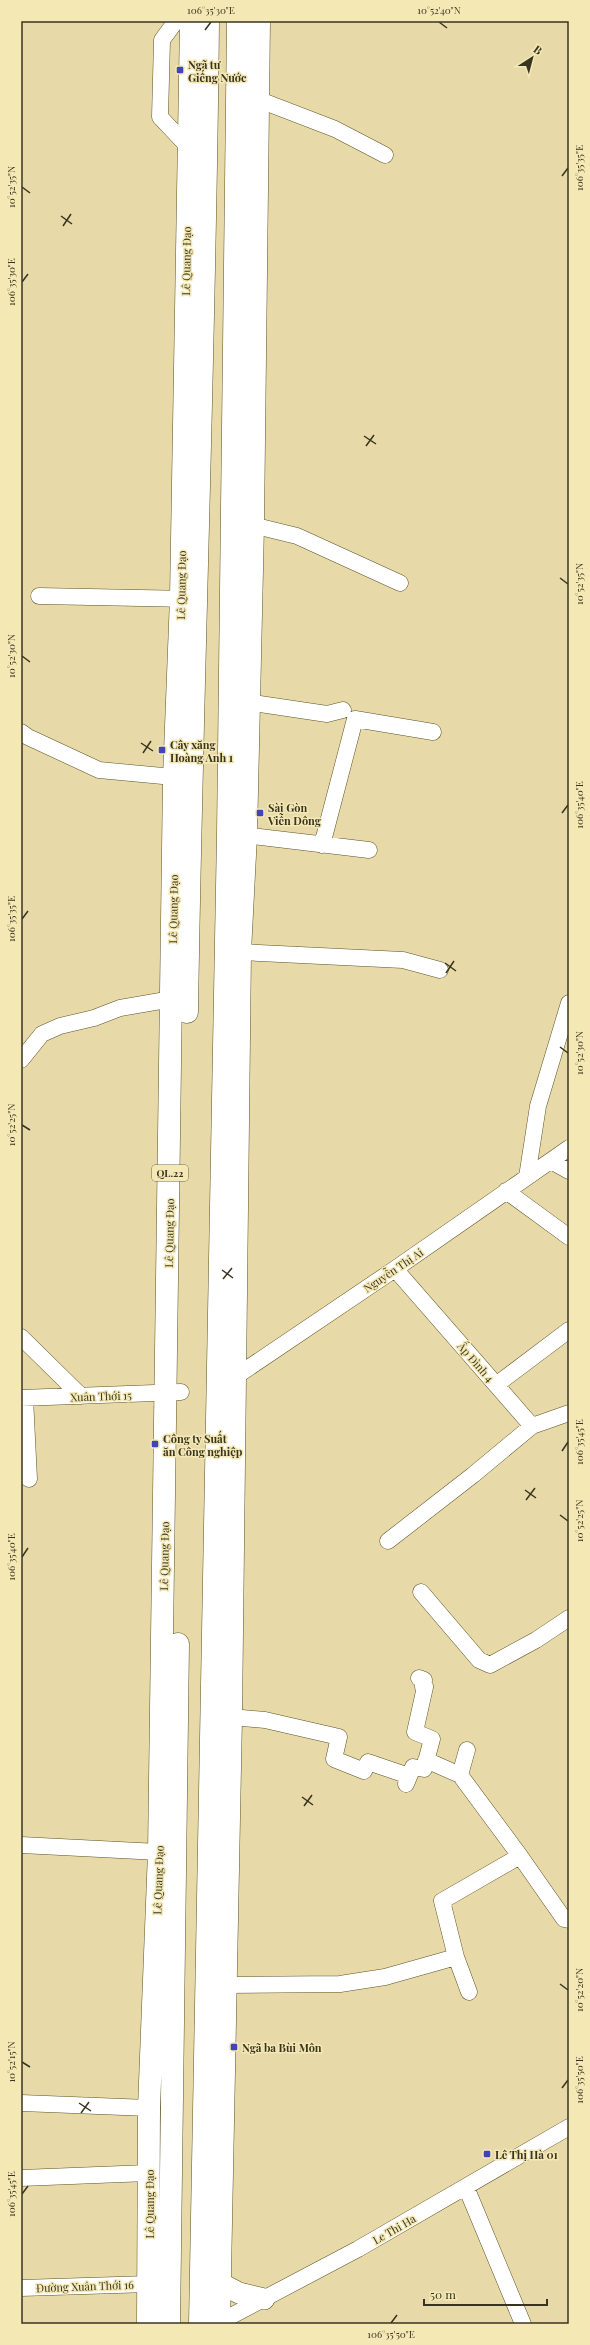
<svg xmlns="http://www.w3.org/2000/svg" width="590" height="2345" viewBox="0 0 590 2345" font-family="'Playfair Display',serif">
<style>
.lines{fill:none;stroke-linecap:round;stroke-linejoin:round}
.minor-casing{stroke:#5e5224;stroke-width:17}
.major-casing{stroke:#5e5224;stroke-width:22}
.highway-casing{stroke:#5e5224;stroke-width:23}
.minor{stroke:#fff;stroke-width:16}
.major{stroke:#fff;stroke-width:21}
.highway{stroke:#fff;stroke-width:22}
.ticks{fill:none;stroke:#393420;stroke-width:1.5}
.poi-dot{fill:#4144b9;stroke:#f4e8b5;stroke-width:1.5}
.labels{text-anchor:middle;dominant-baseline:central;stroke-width:3;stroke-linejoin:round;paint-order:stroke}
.shield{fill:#f4e8b5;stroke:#716a4d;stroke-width:1}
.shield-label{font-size:10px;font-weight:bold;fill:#393420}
.poi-label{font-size:11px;font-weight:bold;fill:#393420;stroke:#f4e8b5;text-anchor:start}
.street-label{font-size:11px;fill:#393420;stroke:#f4e8b5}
.neatline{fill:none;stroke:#393420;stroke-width:1.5}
.ticks-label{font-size:10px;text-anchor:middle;fill:#393420}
</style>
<rect width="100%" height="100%" fill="#e7daa8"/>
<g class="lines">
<defs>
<path id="minor" d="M176,21L162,40L160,117L194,153
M249,96L335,129L385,155
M244,523L297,536L400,583
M39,596L191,599
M247,702L327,714L343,710
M21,732L28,737L99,770L184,778
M235,834L369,850
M322,845L355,719L433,732
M240,952L403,960L440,970
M21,1060L42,1034L60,1026L94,1018L120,1008L172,999
M551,1161L569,1171
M527,1177L538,1106L569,1003
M506,1191L569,1237
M395,1269L532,1426L569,1413
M21,1337L81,1396
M229,1381L395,1269L569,1148
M496,1385L569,1330
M21,1398L181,1392
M25,1398L29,1479
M388,1541L473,1475L532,1426
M421,1592L479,1660L490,1665L536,1640L569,1618
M231,1717L265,1720L339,1737L334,1759L364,1771L368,1762L409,1776
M426,1760L460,1775L520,1856
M460,1775L467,1750
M406,1784L413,1767L424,1769L432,1739L415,1732L425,1687L423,1686L424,1680L419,1678
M21,1845L159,1852
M456,1957L469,1992
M224,1985L340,1984L385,1977L456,1957L442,1901L520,1856L564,1919L569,1920
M21,2103L149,2108
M21,2178L148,2173
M466,2187L523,2324
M21,2288L149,2284
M216,2324L358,2249L569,2127"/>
<path id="major" d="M220,2283L239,2293L264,2299"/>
<path id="highway" d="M187,1012C192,681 205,351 208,21
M148,2324L149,2108L159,1852L174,778L181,598L191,21
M169,2324L178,1644
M200,2324L228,834L238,21
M219,2324L231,1717L240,952L246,835L253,525L259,21"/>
</defs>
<!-- minor casing -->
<use href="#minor" class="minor-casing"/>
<!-- major casing -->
<use href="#major" class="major-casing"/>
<!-- highway casing -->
<use href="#highway" class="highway-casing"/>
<!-- minor -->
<use href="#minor" class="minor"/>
<!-- major -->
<use href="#major" class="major"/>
<!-- highway -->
<use href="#highway" class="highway"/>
</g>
<!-- ticks -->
<path class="ticks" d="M439,22L447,28M205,30L211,22M562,176L568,168M22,187L30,193M61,216L72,224M63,226L71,214M22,282L28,274M364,436L376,444M366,446L374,435M560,578L568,584M22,656L30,662M141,743L153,751M143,753L151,741M562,813L568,805M22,919L28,911M445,963L456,971M446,973L454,961M560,1047L568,1053M22,1125L30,1130M222,1270L233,1278M223,1279L232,1268M562,1451L568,1442M525,1490L536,1498M526,1500L535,1488M560,1515L568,1521M22,1557L28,1548M302,1797L313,1805M304,1806L312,1795M560,1984L568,1990M22,2062L30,2067M562,2088L568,2080M79,2103L91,2111M81,2113L89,2102M22,2194L28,2186M391,2323L397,2315"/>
<!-- markers -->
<g class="poi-dot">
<rect x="176" y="66" width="8" height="8" rx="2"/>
<rect x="158" y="746" width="8" height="8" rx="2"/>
<rect x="256" y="809" width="8" height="8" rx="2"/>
<rect x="151" y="1440" width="8" height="8" rx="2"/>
<rect x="230" y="2043" width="8" height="8" rx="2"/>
<rect x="483" y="2150" width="8" height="8" rx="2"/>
</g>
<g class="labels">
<!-- shield labels -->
<rect class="shield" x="152" y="1165" width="36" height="16" rx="3"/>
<g class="shield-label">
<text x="170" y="1173">QL.22</text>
</g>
<!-- poi labels -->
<g class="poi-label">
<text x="188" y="64">Ngã tư<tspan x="188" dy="13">Giếng Nước</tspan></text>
<text x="170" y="744">Cây xăng<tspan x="170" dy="13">Hoàng Anh 1</tspan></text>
<text x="268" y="807">Sài Gòn<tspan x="268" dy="13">Viễn Đông</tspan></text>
<text x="163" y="1438">Công ty Suất<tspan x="163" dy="13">ăn Công nghiệp</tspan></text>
<text x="242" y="2047">Ngã ba Bùi Môn</text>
<text x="495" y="2154">Lê Thị Hà 01</text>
</g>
<!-- street labels -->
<g class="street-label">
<text transform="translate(186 261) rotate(-89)">Lê Quang Đạo</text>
<text transform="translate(181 585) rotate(-89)">Lê Quang Đạo</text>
<text transform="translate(173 909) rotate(-89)">Lê Quang Đạo</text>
<text transform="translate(169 1233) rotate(-89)">Lê Quang Đạo</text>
<text transform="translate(393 1270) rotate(-34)">Nguyễn Thị Ai</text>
<text transform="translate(476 1362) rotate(49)">Ấp Đình 4</text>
<text transform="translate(101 1396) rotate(-2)">Xuân Thới 15</text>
<text transform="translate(164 1556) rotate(-89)">Lê Quang Đạo</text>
<text transform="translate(158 1880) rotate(-88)">Lê Quang Đạo</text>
<text transform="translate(149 2204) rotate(-90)">Lê Quang Đạo</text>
<text transform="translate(394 2229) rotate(-30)">Le Thi Ha</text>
<text transform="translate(85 2286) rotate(-2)">Đường Xuân Thới 16</text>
</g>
</g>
<!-- border -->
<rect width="590" height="2345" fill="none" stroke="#f4e8b5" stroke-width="44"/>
<!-- north arrow -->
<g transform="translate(532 58) rotate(36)" stroke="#f4e8b5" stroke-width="3" paint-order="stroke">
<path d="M0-3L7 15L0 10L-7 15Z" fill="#393420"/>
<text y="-6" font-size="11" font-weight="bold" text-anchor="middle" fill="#393420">B</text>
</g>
<!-- scale -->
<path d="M424 2299v6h123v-6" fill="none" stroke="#393420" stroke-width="2"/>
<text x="430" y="2299" font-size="12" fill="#393420" stroke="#f4e8b5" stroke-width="3" paint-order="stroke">50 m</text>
<rect x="22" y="22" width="546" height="2301" class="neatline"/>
<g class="ticks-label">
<text x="211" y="14">106°35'30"E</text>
<text x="439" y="14">10°52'40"N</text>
<text transform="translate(579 168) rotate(-90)" y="4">106°35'35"E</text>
<text transform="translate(11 187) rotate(-90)" y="4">10°52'35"N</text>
<text transform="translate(11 282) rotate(-90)" y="4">106°35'30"E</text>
<text transform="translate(579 584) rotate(-90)" y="4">10°52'35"N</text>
<text transform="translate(11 656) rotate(-90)" y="4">10°52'30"N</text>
<text transform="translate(579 805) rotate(-90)" y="4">106°35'40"E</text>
<text transform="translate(11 919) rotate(-90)" y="4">106°35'35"E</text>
<text transform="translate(579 1053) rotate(-90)" y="4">10°52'30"N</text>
<text transform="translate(11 1125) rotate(-90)" y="4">10°52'25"N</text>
<text transform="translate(579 1442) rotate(-90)" y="4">106°35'45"E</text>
<text transform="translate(579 1521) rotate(-90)" y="4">10°52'25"N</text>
<text transform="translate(11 1557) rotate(-90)" y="4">106°35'40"E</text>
<text transform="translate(579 1990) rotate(-90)" y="4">10°52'20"N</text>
<text transform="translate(11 2062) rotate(-90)" y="4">10°52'15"N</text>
<text transform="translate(579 2080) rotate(-90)" y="4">106°35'50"E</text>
<text transform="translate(11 2194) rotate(-90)" y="4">106°35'45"E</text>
<text x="391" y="2338">106°35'50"E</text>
</g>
</svg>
